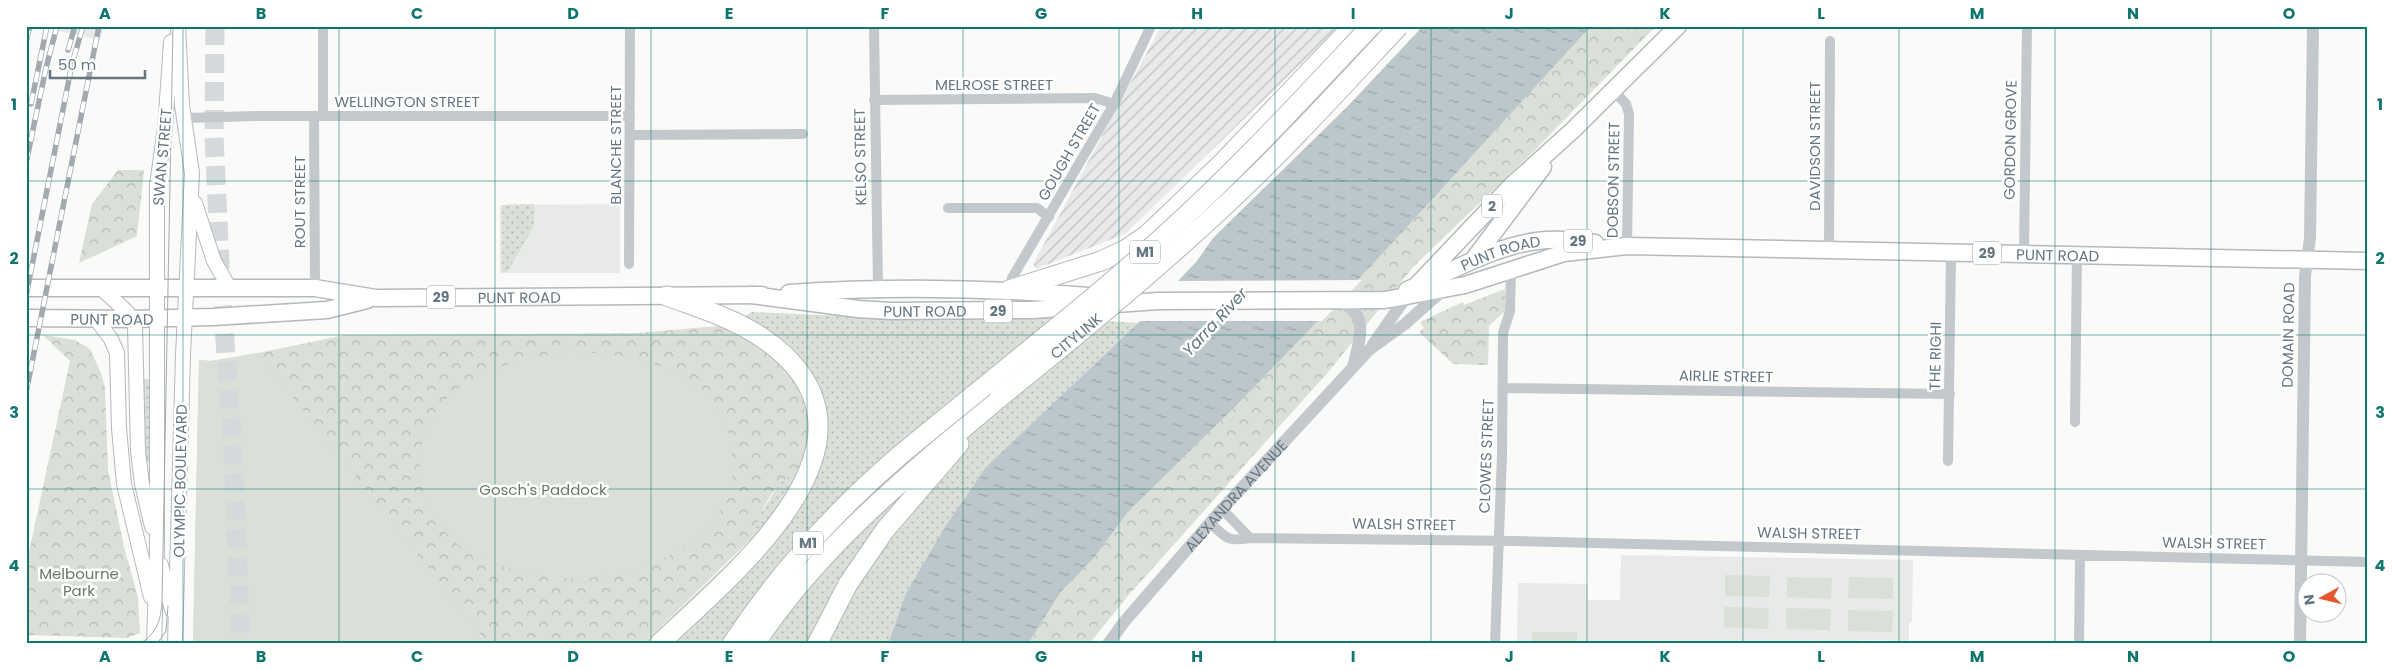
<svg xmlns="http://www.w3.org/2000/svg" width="2394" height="670" viewBox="0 0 2394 670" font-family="Poppins,sans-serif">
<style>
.built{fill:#e8e9e9}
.industrial{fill:url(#industrial-furrows)}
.grass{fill:url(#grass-dots)}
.park{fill:url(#park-crowns)}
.pitch{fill:#dadfd7}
.water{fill:url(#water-ripples)}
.pier{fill:#fafaf8}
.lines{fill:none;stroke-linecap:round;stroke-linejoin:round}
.motorway-tunnel{stroke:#d5d9db;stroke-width:19;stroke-dasharray:19 9;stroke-linecap:butt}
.secondary-casing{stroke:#b3babf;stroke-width:16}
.primary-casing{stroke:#b5babe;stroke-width:19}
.trunk-casing{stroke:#b4b9bd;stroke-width:19}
.motorway-casing{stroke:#b4b9bd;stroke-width:21}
.minor{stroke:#c3c8cc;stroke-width:10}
.tertiary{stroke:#c3c8cc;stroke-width:12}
.secondary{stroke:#fff;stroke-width:14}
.primary{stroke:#fff;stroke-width:16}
.trunk{stroke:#fff;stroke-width:16}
.motorway{stroke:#fff;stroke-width:19}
.tram{stroke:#a2aab0;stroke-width:1}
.rail-casing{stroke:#a2aab0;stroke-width:5.5}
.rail{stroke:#fff;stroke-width:4;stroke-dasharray:11;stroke-linecap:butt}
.motorway-bridge-casing{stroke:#b4b9bd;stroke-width:21;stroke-linecap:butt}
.motorway-bridge{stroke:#fff;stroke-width:19}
.grid{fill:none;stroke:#0f766e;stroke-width:1;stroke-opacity:0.55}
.labels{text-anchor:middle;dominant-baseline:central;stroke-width:5;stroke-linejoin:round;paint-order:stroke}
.shield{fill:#fff;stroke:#939fa8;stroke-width:1}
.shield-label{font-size:14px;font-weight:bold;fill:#657683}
.street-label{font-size:15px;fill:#657683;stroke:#fff}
.park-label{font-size:15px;fill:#687a64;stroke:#fff}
.water-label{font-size:16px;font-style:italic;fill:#60757c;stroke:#fff}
.neatline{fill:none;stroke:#0f766e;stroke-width:2}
.grid-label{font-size:16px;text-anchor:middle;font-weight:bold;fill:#0f766e}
</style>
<defs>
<pattern id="industrial-furrows" width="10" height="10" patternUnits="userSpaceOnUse" patternTransform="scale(1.25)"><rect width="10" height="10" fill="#e8e9e9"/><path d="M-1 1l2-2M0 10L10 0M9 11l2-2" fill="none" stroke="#c0c1c2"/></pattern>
<pattern id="grass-dots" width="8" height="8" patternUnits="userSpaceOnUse" patternTransform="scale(1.25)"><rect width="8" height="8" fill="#dadfd7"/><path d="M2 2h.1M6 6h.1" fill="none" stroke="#b4b9b4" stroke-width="1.8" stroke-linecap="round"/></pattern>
<pattern id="park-crowns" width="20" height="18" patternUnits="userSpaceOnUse" patternTransform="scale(1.25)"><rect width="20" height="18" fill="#dadfd7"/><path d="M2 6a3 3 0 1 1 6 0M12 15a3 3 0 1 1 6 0" fill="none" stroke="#b4b9b4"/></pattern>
<pattern id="water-ripples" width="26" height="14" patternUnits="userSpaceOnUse" patternTransform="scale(1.25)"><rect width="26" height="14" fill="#bbc7cb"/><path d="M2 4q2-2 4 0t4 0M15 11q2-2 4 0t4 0" fill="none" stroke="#9ca6aa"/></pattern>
</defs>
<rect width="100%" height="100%" fill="#fafaf8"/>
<!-- built -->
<path class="built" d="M37,26H104L100,40Z
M620,204V273H500V205Z
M1621,555L1913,560L1912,622L1909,623V641L1858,640V644H1517L1518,583L1588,584V600H1620Z"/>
<!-- industrial -->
<path class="industrial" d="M1160,26H1340L1125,234L1036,269L1033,264L1159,30Z"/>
<!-- grass -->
<path class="grass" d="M534,204V226L507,272L502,271V205Z
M752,312L892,318H1043L1138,323L986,467L944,528L906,593L888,644H643L744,548L755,536L757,519L780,483L798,469L729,325Z
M143,379H152L150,462H146Z"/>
<!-- park -->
<path class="park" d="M1591,26H1656L1531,154L1414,266L1329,371L1127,597L1089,644H1028L1060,593L1094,558L1128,512L1237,405L1373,264Z
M118,170H144L137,236L79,263L92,204Z
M1505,289V311L1489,326L1488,365L1453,364L1419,332L1424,328L1420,322L1463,302L1464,305Z
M729,325C769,353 811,383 806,438C805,448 805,458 799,467C795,473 787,477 782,482C768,495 757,517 755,535L643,644H193L199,360L211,361L258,353L345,335L638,333Z
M43,335L75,340L90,349L101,373L105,388L108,470L124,547L138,597L140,633L127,638L26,635V566L70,361Z"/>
<!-- pitch -->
<path class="pitch" d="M567,352C611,352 659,358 695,385C718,402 731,428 732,455C732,464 734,473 732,481C721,534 670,561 622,573C589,581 552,580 519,571C497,566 473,558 456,543C409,503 406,428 458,389C490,366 529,357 567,352Z
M258,353L488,644H193L199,360L211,361Z
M1725,575L1770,576L1769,597L1725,596Z
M1787,577L1832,578L1831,599L1787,597Z
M1849,577L1893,578V599L1848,598Z
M1724,607L1769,608L1768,629L1724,627Z
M1786,608L1831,609L1830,630L1786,629Z
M1848,610L1893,611L1892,632L1848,631Z
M1532,632H1577V644H1532Z"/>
<!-- water -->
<path class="water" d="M1423,26H1591L1373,264L1237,405L1128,512L1094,558L1060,593L1028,644H888L906,593L944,528L986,467L1138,323L1197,261L1213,238L1348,106Z"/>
<!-- pier -->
<path class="pier" d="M1362,280L1322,321H1136L1175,281Z"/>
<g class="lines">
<!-- motorway-tunnel -->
<path class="motorway-tunnel" d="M215,26L214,136L221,285L233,452L241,644"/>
<defs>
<path id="secondary" d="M195,203L214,261L230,289
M101,288L127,312L135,326L138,451L142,484L152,527
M96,319L111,339L117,353L119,428L124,484L151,597
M161,565L172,610
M154,644L157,550V185L165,128L171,42
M175,644L183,355L192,173L182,105L178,26"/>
<path id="primary" d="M1473,260L1543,167
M1416,286L1511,186L1573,130L1678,26"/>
<g id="trunk">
<path id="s2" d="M26,288H315L376,298L762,295"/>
<path id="s3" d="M1407,290C1450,273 1491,247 1537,241C1557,238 1576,240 1595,243"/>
<path d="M789,293C893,286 997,288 1101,297"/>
<path id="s4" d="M752,295L858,309L891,311L1032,310L1158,301L1385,300L1465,285L1564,253L1627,246L2368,261"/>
<path id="s5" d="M26,318L133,319L213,317L327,310L367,300"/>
</g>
<path id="motorway" d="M1009,290L1101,261L1125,250L1147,235L1223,162L1353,26
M659,644C736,571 907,435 761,337C733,318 699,308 667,296
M732,644C779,572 834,512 899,456
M755,644C819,546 911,473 999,398
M817,644L848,584L885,530L959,444"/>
</defs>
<!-- secondary casing -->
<use href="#secondary" class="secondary-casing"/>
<!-- primary casing -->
<use href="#primary" class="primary-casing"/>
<!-- trunk casing -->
<use href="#trunk" class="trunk-casing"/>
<!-- motorway casing -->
<use href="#motorway" class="motorway-casing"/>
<!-- minor -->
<path class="minor" d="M323,26V116
M874,26L878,288
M1613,90L1626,104L1629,114L1627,246
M874,100L1095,98L1114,104
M314,116L315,288
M184,118L257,116H630
M630,135L803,134
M948,208H1037L1049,217
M1829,250L1830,41
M2024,253L2027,26
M629,264L630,26
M1009,290L1012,278L1114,104L1151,26
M1503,388L1950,394
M2075,422L2077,254
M1948,461L1951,252
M1222,509L1250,538
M1210,523C1227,538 1226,542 1250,538L1516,541L2368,562
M1495,644L1502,454L1503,333L1510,311L1511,270
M2079,644L2080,555"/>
<!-- tertiary -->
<g class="tertiary">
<path d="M1336,301C1372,311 1359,341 1353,367"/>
<path d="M1372,346L1406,297"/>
<path id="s1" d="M1108,644L1124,622L1222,509L1369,350L1405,324L1443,290"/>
<path d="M2300,644L2305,276L2310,238L2313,26"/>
</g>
<!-- secondary -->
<use href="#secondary" class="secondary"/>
<!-- primary -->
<use href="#primary" class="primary"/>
<!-- trunk -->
<use href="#trunk" class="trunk"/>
<!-- motorway -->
<use href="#motorway" class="motorway"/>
<!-- tram -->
<path class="tram" d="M139,644C157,634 161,620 162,601L173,26
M157,644L166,631L168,606"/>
<defs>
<path id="rail" d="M26,41L30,26
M68,50L75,26
M31,104L47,26
M26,163L46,68L57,26
M26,296L72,64L83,26
M26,393L99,26"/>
</defs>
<!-- rail casing -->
<use href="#rail" class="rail-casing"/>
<!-- rail -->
<use href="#rail" class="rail"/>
<defs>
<g id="motorway-bridge">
<path id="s6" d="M999,398C1074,338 1148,277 1219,211C1282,153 1340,89 1399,26"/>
<path d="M899,456C988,382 1081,311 1167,233C1239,168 1304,97 1371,26"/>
</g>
</defs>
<!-- motorway-bridge casing -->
<use href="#motorway-bridge" class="motorway-bridge-casing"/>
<!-- motorway-bridge -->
<use href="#motorway-bridge" class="motorway-bridge"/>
</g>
<!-- grid -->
<path class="grid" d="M183,26V644M339,26V644M495,26V644M651,26V644M807,26V644M963,26V644M1119,26V644M1275,26V644M1431,26V644M1587,26V644M1743,26V644M1899,26V644M2055,26V644M2211,26V644M26,181H2368M26,335H2368M26,489H2368"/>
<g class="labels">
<!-- shield labels -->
<g class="shield">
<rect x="1482" y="194.5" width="20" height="23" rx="4"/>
<rect x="1564" y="229.5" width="28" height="23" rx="4"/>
<rect x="1130" y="240.5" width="30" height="23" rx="4"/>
<rect x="1973" y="241.5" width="28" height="23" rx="4"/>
<rect x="427" y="285.5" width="28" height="23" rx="4"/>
<rect x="984" y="299.5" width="28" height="23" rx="4"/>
<rect x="793" y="531.5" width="30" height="23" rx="4"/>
</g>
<g class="shield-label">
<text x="1492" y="206">2</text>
<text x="1578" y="241">29</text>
<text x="1145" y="252">M1</text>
<text x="1987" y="253">29</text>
<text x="441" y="297">29</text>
<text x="998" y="311">29</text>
<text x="808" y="543">M1</text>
</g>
<!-- street labels -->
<g class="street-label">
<text x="994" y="84">MELROSE STREET</text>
<text x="407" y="101">WELLINGTON STREET</text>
<text transform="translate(2010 140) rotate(-89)">GORDON GROVE</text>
<text transform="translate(615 145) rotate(-90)">BLANCHE STREET</text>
<text transform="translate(1814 146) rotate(-90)">DAVIDSON STREET</text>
<text transform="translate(1069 152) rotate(-60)">GOUGH STREET</text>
<text transform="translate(162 157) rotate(-85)">SWAN STREET</text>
<text transform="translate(860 157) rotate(-91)">KELSO STREET</text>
<text transform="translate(1613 180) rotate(-89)">DOBSON STREET</text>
<text transform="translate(299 202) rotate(-90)">ROUT STREET</text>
<text stroke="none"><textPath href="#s3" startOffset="101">PUNT ROAD</textPath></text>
<text stroke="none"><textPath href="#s4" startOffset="1314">PUNT ROAD</textPath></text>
<text stroke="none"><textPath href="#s2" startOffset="494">PUNT ROAD</textPath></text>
<text stroke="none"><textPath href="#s4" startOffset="174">PUNT ROAD</textPath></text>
<text stroke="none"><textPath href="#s5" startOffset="86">PUNT ROAD</textPath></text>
<text stroke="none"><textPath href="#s6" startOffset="99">CITYLINK</textPath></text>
<text transform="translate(2288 335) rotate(-89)">DOMAIN ROAD</text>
<text transform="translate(1935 356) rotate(-89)">THE RIGHI</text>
<text transform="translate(1726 376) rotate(1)">AIRLIE STREET</text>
<text transform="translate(1486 456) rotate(-88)">CLOWES STREET</text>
<text transform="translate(180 481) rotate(-89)">OLYMPIC BOULEVARD</text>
<text stroke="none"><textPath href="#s1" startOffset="196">ALEXANDRA AVENUE</textPath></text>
<text transform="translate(1404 524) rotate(1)">WALSH STREET</text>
<text transform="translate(1809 533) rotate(1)">WALSH STREET</text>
<text transform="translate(2214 543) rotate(1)">WALSH STREET</text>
</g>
<!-- park labels -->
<g class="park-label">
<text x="543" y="489">Gosch's Paddock</text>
<text x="79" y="573">Melbourne<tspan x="79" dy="17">Park</tspan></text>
</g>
<!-- water labels -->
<g class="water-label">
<text transform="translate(1215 322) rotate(-47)">Yarra River</text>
</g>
</g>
<!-- border -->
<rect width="2394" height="670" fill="none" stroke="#ffffff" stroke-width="55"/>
<!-- north arrow -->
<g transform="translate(2322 598) rotate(262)"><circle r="24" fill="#ffffff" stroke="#c1c8cd"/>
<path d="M0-4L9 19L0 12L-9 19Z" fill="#e4572e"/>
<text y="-8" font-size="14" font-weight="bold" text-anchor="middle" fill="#657683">N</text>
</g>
<!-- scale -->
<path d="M50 70v8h95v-8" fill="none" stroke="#657683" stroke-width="2.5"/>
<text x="58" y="70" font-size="15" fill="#657683" stroke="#ffffff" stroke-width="4" paint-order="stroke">50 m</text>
<rect x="28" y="28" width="2338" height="614" class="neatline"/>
<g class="grid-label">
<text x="105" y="19">A</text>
<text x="261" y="19">B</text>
<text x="417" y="19">C</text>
<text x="573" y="19">D</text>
<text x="729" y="19">E</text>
<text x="885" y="19">F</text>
<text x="1041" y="19">G</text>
<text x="1197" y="19">H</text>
<text x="1353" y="19">I</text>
<text x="1509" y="19">J</text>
<text x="1665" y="19">K</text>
<text x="1821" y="19">L</text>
<text x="1977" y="19">M</text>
<text x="2133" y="19">N</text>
<text x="2289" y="19">O</text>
<text x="14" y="110">1</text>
<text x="2380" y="110">1</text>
<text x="14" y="264">2</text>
<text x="2380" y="264">2</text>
<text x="14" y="418">3</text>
<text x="2380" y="418">3</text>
<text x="14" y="571">4</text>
<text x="2380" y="571">4</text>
<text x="105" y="662">A</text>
<text x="261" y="662">B</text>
<text x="417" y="662">C</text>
<text x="573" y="662">D</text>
<text x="729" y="662">E</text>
<text x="885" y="662">F</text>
<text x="1041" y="662">G</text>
<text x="1197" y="662">H</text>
<text x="1353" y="662">I</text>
<text x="1509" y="662">J</text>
<text x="1665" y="662">K</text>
<text x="1821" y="662">L</text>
<text x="1977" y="662">M</text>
<text x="2133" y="662">N</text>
<text x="2289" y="662">O</text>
</g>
</svg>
